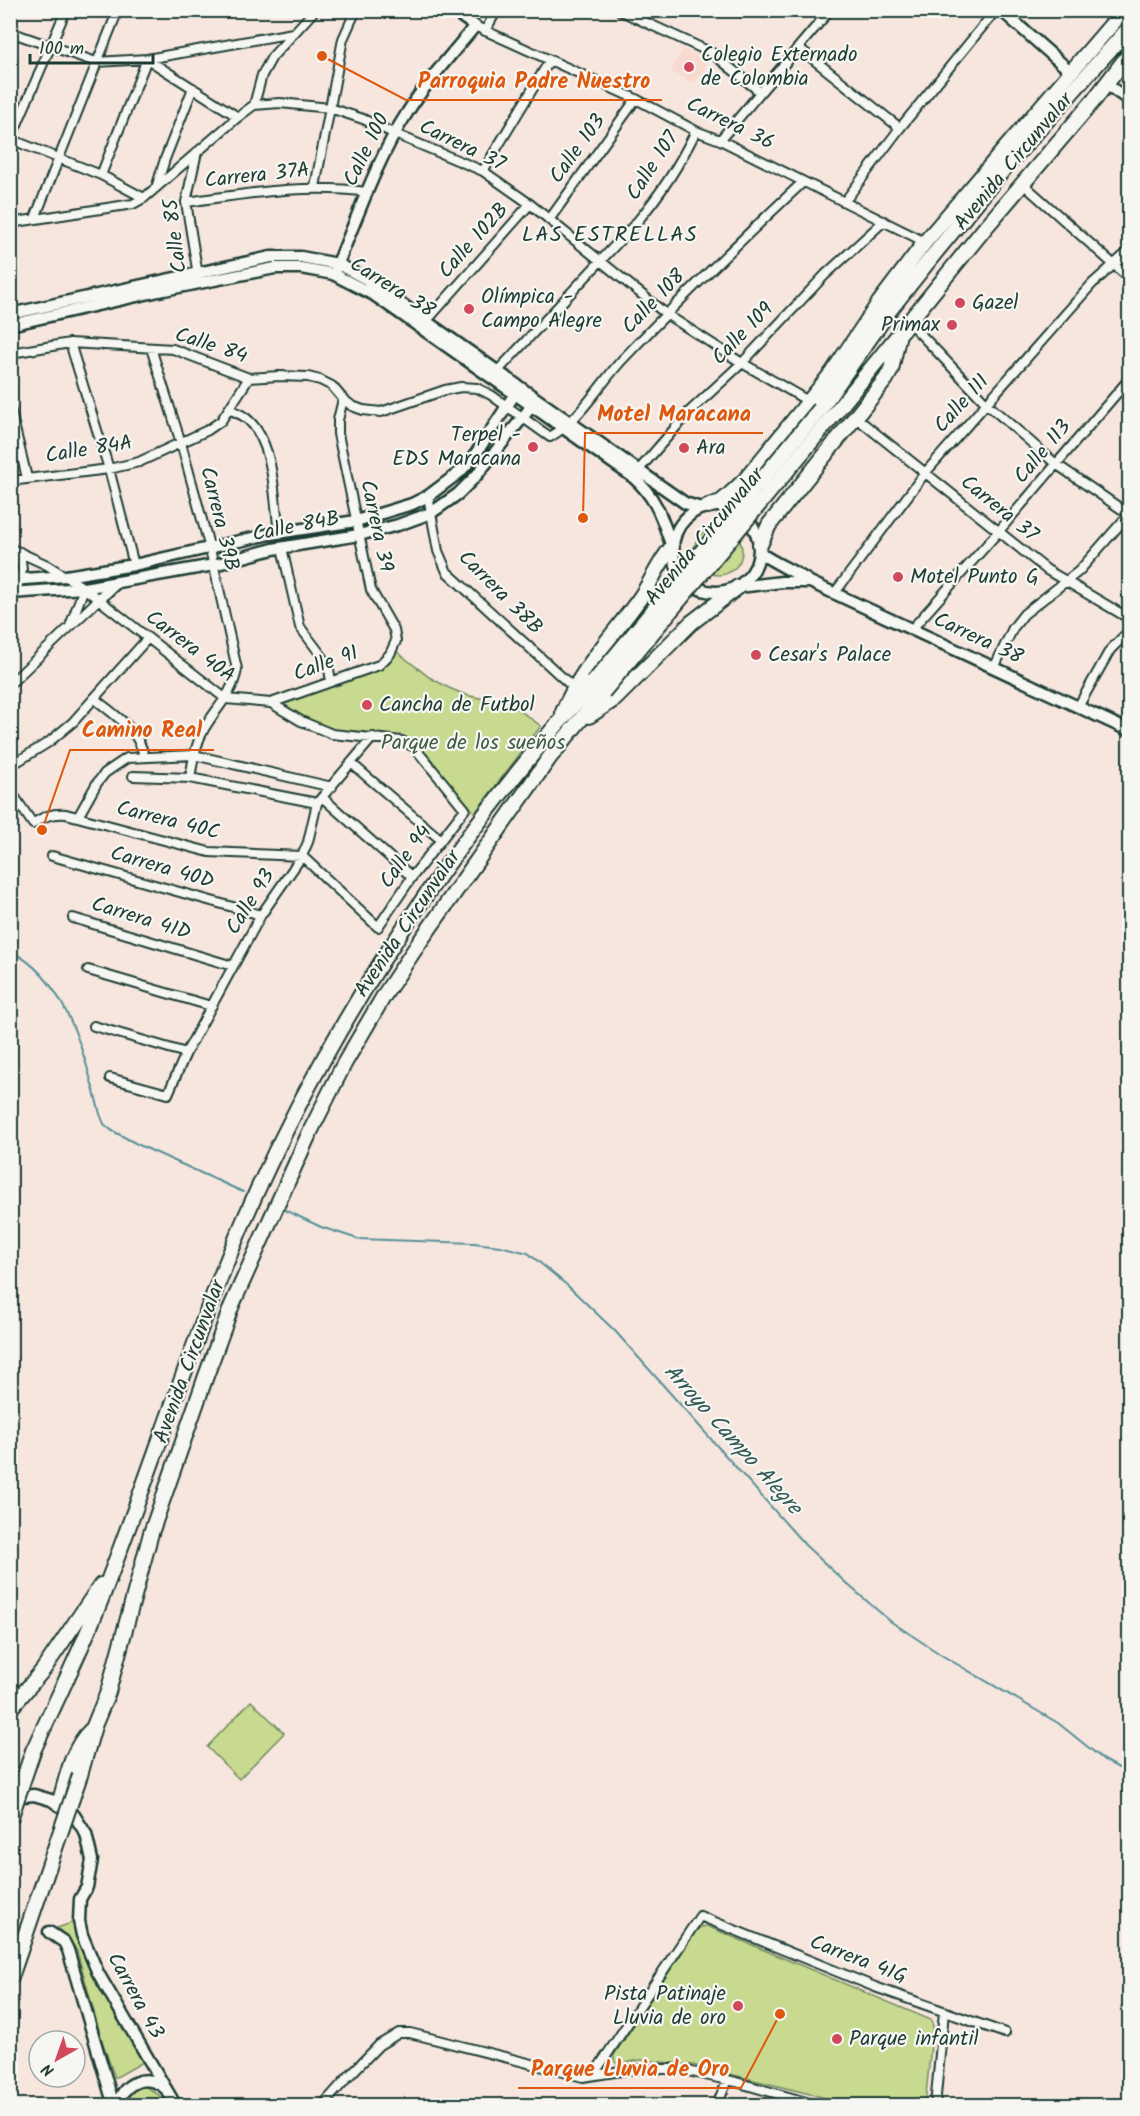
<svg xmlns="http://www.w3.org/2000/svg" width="1140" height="2116" viewBox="0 0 1140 2116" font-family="Kalam,sans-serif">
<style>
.built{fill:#f8dad0}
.green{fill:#c7da8f;stroke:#738c62;stroke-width:1.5}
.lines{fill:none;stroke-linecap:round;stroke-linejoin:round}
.stream{stroke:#579098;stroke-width:2}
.street-casing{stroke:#1f3d34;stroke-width:12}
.secondary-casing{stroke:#1f3d34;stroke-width:15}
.highway-casing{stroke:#1f3d34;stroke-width:18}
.street{stroke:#f6f6f2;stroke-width:8}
.secondary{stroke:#f6f6f2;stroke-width:10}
.highway{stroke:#f6f6f2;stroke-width:14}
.highway-bridge-casing{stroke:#1f3d34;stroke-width:18;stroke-linecap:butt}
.highway-bridge{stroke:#f6f6f2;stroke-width:14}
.poi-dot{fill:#d1495b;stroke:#f6f6f2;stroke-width:2}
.labels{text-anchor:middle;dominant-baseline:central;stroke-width:4.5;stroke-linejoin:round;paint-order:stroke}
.poi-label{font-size:21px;fill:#1f3d34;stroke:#f6f6f2;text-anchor:start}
.street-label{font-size:21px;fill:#1f3d34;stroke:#f6f6f2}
.park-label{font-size:21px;fill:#415c46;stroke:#f6f6f2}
.neighbourhood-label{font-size:22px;letter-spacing:1.5px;fill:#1f3d34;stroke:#f6f6f2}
.water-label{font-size:22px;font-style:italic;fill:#325955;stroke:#f6f6f2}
.leader{fill:none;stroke:#de580e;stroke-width:2}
.callout-dot{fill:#de580e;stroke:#f6f6f2;stroke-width:2}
.callout-label{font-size:22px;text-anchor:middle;font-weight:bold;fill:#de580e;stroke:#f6f6f2;stroke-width:4.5;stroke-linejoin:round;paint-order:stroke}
</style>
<rect width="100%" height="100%" fill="#f7e6de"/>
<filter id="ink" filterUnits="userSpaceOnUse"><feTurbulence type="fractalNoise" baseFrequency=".0167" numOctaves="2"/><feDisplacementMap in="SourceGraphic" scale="12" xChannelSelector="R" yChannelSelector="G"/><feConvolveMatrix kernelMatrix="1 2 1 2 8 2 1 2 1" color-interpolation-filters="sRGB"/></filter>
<g filter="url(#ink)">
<!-- built -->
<path class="built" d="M683,48L708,62L695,83L671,72Z"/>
<!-- green -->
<path class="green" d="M694 551a24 24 0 1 1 48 0a24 24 0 1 1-48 0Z
M396,651L429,677L449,688L466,695L512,705L541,726L475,813L411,739L332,730L303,718L281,705L381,668Z
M251,1701L284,1733L239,1779L207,1747Z
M74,1922L76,1933L145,2061L115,2078L102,2041L77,1951L67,1936L57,1928Z
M707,1926L931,2020L933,2026L925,2105H849L830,2099L693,2065L641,2060L617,2064L614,2061V2055L696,1931L701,1927Z
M143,2085L159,2095L165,2105H124L122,2098L130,2087Z"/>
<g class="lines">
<!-- stream -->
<path class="stream" d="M10,951C68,978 85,1059 100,1114L104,1124L111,1130L137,1144L243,1192
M285,1210L321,1227L358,1239L474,1243L500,1246L528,1253L568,1286L615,1331L805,1545L847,1584L890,1621L943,1656L1058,1723L1104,1760L1130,1774"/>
<defs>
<path id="street" d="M619,10L712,53L760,92
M475,26L636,99L696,131L720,140L925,242
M485,31L497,10
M10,32L96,62L147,59L238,117
M799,48L900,128
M254,105L262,75L272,57L315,10
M10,139L101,175L144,198
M720,140L830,10
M10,141L66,10
M197,152L186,202L198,275
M483,171L550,60
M101,175L147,59L293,33
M1022,183L1130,279
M157,185L165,159L193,88
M315,187L343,39L356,10
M845,201L900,128L996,10
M186,202C246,194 306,183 367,192
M35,218L118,10
M549,220L636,99
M10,223L133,204L144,198L238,117L254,105L280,103L330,108L363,119L395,134L483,171L530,204L666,314L742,363L808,401
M909,322L987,404L1056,464L1130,515
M423,325L530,204
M70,343L109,469L134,565
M151,348L181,443L210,549L237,669C233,694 216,708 204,729C195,745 193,761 190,778
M10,355L17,352L70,343L173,349L249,378L279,376L308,377L320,380L332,386L343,399L352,406L363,410L381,412L445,390L461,387L477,388L491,395L550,437C580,420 599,385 622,360C680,299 741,240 803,182
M494,375L636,223C662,192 678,167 696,131
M10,408L27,478
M229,409C235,412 241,414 246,418C275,441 274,499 279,533
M854,416L1047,570L1130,619
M637,472L689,412L742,363L825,275L884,221
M10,481L109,469L139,462L208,430L221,421L249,378
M428,496L438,551L447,572L576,690
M10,548L47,565L84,588L226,699L271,703L301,721L332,734L402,741L414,747L465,809L412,877L378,927L302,856L209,852L66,814C52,813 44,816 33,824L10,790
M282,548L300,627L328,664L331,681
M16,592L22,570L20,552
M834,594L925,473L1092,284L1130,250
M70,626L84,588
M911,630L999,531L1130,378
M994,668L1013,628L1024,614L1079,571L1130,513
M10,684L98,600
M94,698C115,716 138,728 144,756
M271,703L379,665L390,654L396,641L394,630L371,590L338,434V420L343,399
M1078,707L1110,650L1130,630
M351,763L441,840
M10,766L49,742L73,722L148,638
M133,776L190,778L317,803
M323,798L412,877
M78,817L97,783L105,773L127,758L194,755L332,787
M52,856L261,915
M73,918L233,966
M88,970L211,1006
M94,1026L186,1053
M110,1078L168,1094L186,1053L261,915L302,856L308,842L317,803L373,737
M594,2074L700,1916L875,1987L1005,2033
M322,2106L347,2078L379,2045L399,2033H410L583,2077L634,2069H679L736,2082L820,2106
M716,2106L728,2080
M935,2106L944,2012"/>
<path id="secondary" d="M1001,10L1070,71
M1106,84L1130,101
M336,268C358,216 376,161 407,113C426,82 452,54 475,26L452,10
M10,314L271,257H301L338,264L366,279L685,503L701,508
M10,325L159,291L275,268H301L333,274L374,295L633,477C657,498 662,519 672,547
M673 549a43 43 0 1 1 86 0a43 43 0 1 1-86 0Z
M760,553C776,564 794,571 810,582L1130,731
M10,580L66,576L134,565L270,534L356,521L412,504L428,496L460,472L475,455L518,389
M739,587L782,582H810
M10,593L84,588L214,565L273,549L359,535L398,525L431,513L458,494L476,476L534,403
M98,600L117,582
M12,1797L34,1795L51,1800L74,1815L86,1834L92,1860L87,1887L80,1899L79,1921L82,1935L98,1973L176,2106
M49,1932L64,1942L68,1950L114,2106
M117,2106C123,2083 145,2072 165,2088"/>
<path id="highway" d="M820,409L889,311L935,253L1008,164L1130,27
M831,418L985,228L1094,100L1130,53
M708,506L721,502L728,496L746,479L832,373L879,303L925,242L1124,10
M760,545L769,525L886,379L891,370L898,338
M563,712C581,668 613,636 640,598C652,581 659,562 672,547
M589,716L615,699L691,623L738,587
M10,1709L43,1670L101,1585
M33,1751C54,1705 77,1659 96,1612C148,1482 189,1347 245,1218C330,1022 452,842 593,683
M80,1775L94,1726L108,1692L151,1533L206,1376L232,1305L309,1134L344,1064L385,994L419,943L550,757L603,692
M59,1804C67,1779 71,1749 91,1730"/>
</defs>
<!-- street casing -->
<use href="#street" class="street-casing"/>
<!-- secondary casing -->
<use href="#secondary" class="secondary-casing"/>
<!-- highway casing -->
<use href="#highway" class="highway-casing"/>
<!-- street -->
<use href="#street" class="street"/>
<!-- secondary -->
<use href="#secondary" class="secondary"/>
<!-- highway -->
<use href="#highway" class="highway"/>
<defs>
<path id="highway-bridge" d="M593,683L820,409
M603,692L831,418
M10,1819L33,1751
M10,1980L80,1775"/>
</defs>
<!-- highway-bridge casing -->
<use href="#highway-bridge" class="highway-bridge-casing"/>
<!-- highway-bridge -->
<use href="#highway-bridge" class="highway-bridge"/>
</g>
</g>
<!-- markers -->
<g class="poi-dot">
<circle cx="689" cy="67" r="6"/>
<circle cx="960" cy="303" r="6"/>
<circle cx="469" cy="309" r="6"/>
<circle cx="952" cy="325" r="6"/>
<circle cx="533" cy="447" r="6"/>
<circle cx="684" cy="448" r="6"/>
<circle cx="898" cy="577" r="6"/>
<circle cx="756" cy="655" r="6"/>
<circle cx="367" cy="705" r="6"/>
<circle cx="738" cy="2006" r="6"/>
<circle cx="837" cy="2039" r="6"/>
</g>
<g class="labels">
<!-- poi labels -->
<g class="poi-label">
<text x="701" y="55">Colegio Externado<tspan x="701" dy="24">de Colombia</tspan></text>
<text x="481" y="297">Olímpica -<tspan x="481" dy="24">Campo Alegre</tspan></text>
<text x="972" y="303">Gazel</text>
<text x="940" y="325" text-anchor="end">Primax</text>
<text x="521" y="435" text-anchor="end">Terpel -<tspan x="521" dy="24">EDS Maracana</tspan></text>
<text x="696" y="448">Ara</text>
<text x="910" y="577">Motel Punto G</text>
<text x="768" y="655">Cesar's Palace</text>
<text x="379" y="705">Cancha de Futbol</text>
<text x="726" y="1994" text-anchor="end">Pista Patinaje<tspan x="726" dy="24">Lluvia de oro</tspan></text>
<text x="849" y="2039">Parque infantil</text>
</g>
<!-- street labels -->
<g class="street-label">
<text transform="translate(730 124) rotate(26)">Carrera 36</text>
<text transform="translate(462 146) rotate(26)">Carrera 37</text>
<text transform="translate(578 149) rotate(-54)">Calle 103</text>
<text transform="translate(367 150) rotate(-64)">Calle 100</text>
<text transform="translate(1014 162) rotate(-50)">Avenida Circunvalar</text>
<text transform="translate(653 166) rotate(-57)">Calle 107</text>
<text transform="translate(257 176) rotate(-6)">Carrera 37A</text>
<text transform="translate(176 236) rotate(-97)">Calle 85</text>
<text transform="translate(474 241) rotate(-48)">Calle 102B</text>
<text transform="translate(392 288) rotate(32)">Carrera 38</text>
<text transform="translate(654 302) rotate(-46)">Calle 108</text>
<text transform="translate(743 334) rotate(-46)">Calle 109</text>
<text transform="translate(211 346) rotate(18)">Calle 84</text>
<text transform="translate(962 404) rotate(-48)">Calle 111</text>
<text transform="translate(89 450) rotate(-9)">Calle 84A</text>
<text transform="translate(1043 452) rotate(-50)">Calle 113</text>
<text transform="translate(999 509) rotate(39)">Carrera 37</text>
<text transform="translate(219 519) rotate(76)">Carrera 39B</text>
<text transform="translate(376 526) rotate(78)">Carrera 39</text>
<text transform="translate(296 527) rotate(-11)">Calle 84B</text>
<text transform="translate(705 537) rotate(-50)">Avenida Circunvalar</text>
<text transform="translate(500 593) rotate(45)">Carrera 38B</text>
<text transform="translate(978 639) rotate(25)">Carrera 38</text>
<text transform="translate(190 647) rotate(37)">Carrera 40A</text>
<text transform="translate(326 664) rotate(-20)">Calle 91</text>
<text transform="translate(168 821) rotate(14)">Carrera 40C</text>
<text transform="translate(406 857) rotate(-54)">Calle 94</text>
<text transform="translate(162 868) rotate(16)">Carrera 40D</text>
<text transform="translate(251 902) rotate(-58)">Calle 93</text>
<text transform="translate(141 919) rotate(17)">Carrera 41D</text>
<text transform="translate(408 924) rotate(-56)">Avenida Circunvalar</text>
<text transform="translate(190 1362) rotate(-70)">Avenida Circunvalar</text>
<text transform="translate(858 1960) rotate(21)">Carrera 41G</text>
<text transform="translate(135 1996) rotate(61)">Carrera 43</text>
</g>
<!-- park labels -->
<g class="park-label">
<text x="473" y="743">Parque de los sueños</text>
</g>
<!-- neighbourhood labels -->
<g class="neighbourhood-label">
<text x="610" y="235">LAS ESTRELLAS</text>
</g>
<!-- water labels -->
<g class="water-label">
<text transform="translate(732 1440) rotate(48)">Arroyo Campo Alegre</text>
</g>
</g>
<!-- callouts -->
<path class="leader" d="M322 56L406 100H662M583 518L585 433H763M42 830L70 750H214M780 2014L741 2088H518"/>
<g class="callout-dot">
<circle cx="322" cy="56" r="6"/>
<circle cx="583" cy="518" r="6"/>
<circle cx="42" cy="830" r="6"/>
<circle cx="780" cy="2014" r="6"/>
</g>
<g class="callout-label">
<text x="534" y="88">Parroquia Padre Nuestro</text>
<text x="674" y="421">Motel Maracana</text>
<text x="142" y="737">Camino Real</text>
<text x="630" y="2076">Parque Lluvia de Oro</text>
</g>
<!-- margin -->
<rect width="1140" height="2116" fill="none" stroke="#f6f6f2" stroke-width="36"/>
<rect x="18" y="18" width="1104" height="2080" fill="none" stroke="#1f3d34" stroke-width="2" filter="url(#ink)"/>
<!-- north arrow -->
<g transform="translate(57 2059) rotate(220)"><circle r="28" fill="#f6f6f2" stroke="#a0aca6" stroke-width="1.5"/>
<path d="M0-4.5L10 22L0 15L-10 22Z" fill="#d1495b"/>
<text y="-9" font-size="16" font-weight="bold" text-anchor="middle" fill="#1f3d34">N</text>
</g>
<!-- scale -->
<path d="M30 54v9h123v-9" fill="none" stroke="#1f3d34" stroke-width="3"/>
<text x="39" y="54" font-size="18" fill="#1f3d34" stroke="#f6f6f2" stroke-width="4.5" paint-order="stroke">100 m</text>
</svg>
